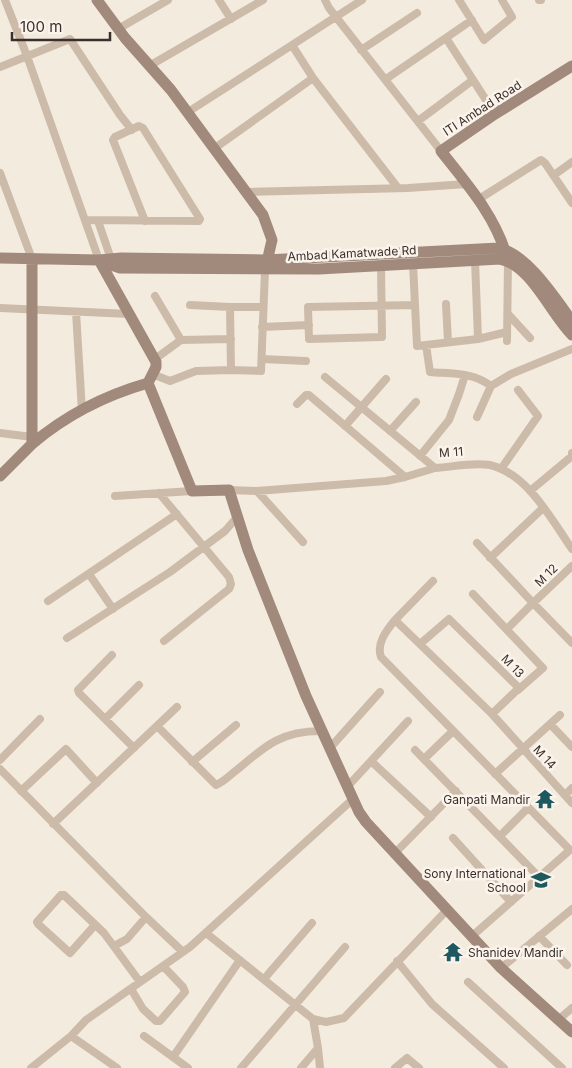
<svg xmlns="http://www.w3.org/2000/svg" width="572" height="1068" viewBox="0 0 572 1068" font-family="Inter,sans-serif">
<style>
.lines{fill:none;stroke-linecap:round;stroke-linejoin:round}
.street{stroke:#cdbbaa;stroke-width:8}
.secondary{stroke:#a1897b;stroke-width:11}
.labels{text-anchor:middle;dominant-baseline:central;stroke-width:5;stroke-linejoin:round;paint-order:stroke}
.street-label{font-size:12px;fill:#3a2f2a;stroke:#fbf4ec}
.poi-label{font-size:12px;fill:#3a2f2a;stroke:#fbf4ec;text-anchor:end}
</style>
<rect width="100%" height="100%" fill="#f4ebdf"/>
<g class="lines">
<!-- street -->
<path class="street" d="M5,0L27,56L99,260
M219,0L231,19
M325,0L329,8L441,151
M459,0L484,40L512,17L502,0
M539,0H541
M118,29L168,0
M446,38L495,114
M292,45L313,78L398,188
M361,50L417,13
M149,66L263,0
M0,67L70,39L120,115L132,130
M386,79L472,20
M188,112L362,0
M418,121L473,80
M215,148L313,78
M0,173L32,259
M554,175L572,162
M247,192L408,188L467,184
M479,199L541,160L545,163L572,203
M87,220L199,221L200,219L143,128L139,126L115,137L113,140L145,221
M98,221L111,259
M413,264L417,346L478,339L475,260
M381,266L382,337L309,339L308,307L415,305
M155,296L181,340L231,339
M446,304L448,342
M190,305L230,307L231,370
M230,307H263
M0,308L129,314
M76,312L82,411
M508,314L530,338
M262,327L309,325
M478,339L507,332
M507,341L508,261
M426,345L430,372C452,374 473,372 491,386L477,417
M155,359L181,340
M262,359L306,361
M152,374L170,381L196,371L231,370L261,371L265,270
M325,377L435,468C453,467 472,462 490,465C528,474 551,519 572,549
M491,386L511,374L572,349
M297,404L306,395H309L405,477
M345,426L386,379
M390,431L416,402
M0,433L32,437
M420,456L449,420L459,394L465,375
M501,469L538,416L518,390
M229,490L257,491L386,481L405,477L435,468
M257,491L303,542
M530,491L572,456V453
M159,493L229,577L231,584L229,589L164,641
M115,496L192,491
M477,543L533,603L507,629
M490,558L543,508
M572,566L533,603L572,643
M89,574L113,609
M473,594L543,668L518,690
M48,601L177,514
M395,620L433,581
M67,638L170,572L225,531L238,516
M420,644L449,619L519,688L492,714
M112,655L78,690L79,693L134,748
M105,719L139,685
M550,724L572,747
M157,726L216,785C224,782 231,774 238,769C266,745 282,731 321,731
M329,749L380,692
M415,750L539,877
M424,759L453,731
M0,760L40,719
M371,761L431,817
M192,762L236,725
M0,769L146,917L183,952
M495,774L560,715
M347,787L408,721
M21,791L66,749L97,783
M565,795L572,788
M53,824L177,707
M500,836L528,808
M453,838L511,902
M395,853L456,791
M95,925L70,953L38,924L37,922L61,895H64L104,933L140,982
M206,933L313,1019L318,1048
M539,936L567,965
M471,937L570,850L381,657C376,643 387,630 395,620L492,714L572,803
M114,946L127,939L146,917
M397,961L432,1004L504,1068
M501,968L572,909
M264,979L312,923
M468,982L562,1068
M131,989L143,1009L156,1021H160L185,992L183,987L163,966
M313,1019L326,1022L344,1018L447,910
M558,1020L572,1008
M71,1036L117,1068
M144,1036L188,1068
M173,1057L240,960
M31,1068L71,1036L86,1020L190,947L353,799
M241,1068L345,947
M301,1068L318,1048L320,1068
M395,1068L407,1058L419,1068"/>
<!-- secondary -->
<path class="secondary" d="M97,0L125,38L171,90L263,215L272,240L266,266
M506,254C494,214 466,183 441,151L495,114L572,66
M0,258L99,260L121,258L266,260L499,248C527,254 555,298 572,321
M99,260L156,362V367L148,383L192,491L229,490L248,550L306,696L359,812L366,822L501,968L572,1032
M103,262L120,268L319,269L500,259C531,265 550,313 572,335
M32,444C65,416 106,395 148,383
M0,476L32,444V259"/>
</g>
<!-- icons -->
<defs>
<symbol id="temple-bare" viewBox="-9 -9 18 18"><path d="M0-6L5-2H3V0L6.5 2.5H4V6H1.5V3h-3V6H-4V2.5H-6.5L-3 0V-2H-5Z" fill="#1d595e" stroke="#fbf4ec" stroke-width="2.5" paint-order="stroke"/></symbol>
<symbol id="school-bare" viewBox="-9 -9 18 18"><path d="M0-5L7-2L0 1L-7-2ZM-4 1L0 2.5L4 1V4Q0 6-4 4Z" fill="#1d595e" stroke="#fbf4ec" stroke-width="2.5" paint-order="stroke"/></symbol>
</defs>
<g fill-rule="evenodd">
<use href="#temple-bare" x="531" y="785" width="28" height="28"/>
<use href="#school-bare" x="527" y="866" width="28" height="28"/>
<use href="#temple-bare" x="439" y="938" width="28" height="28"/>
</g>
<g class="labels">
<!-- street labels -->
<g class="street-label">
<text transform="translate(482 108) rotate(-33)">ITI Ambad Road</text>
<text transform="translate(352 253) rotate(-3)">Ambad Kamatwade Rd</text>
<text transform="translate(451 452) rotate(-4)">M 11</text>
<text transform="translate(546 575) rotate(-44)">M 12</text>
<text transform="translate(513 666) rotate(46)">M 13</text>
<text transform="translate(545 757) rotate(47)">M 14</text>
</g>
<!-- poi labels -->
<g class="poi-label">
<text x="530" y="799">Ganpati Mandir</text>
<text x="526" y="873">Sony International<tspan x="526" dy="14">School</tspan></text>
<text x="468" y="952" text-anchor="start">Shanidev Mandir</text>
</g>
</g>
<!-- scale -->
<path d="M12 32v8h98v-8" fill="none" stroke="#3a2f2a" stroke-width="2.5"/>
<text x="20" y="32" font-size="15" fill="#3a2f2a" stroke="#fbf4ec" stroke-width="4" paint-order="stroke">100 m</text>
</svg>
